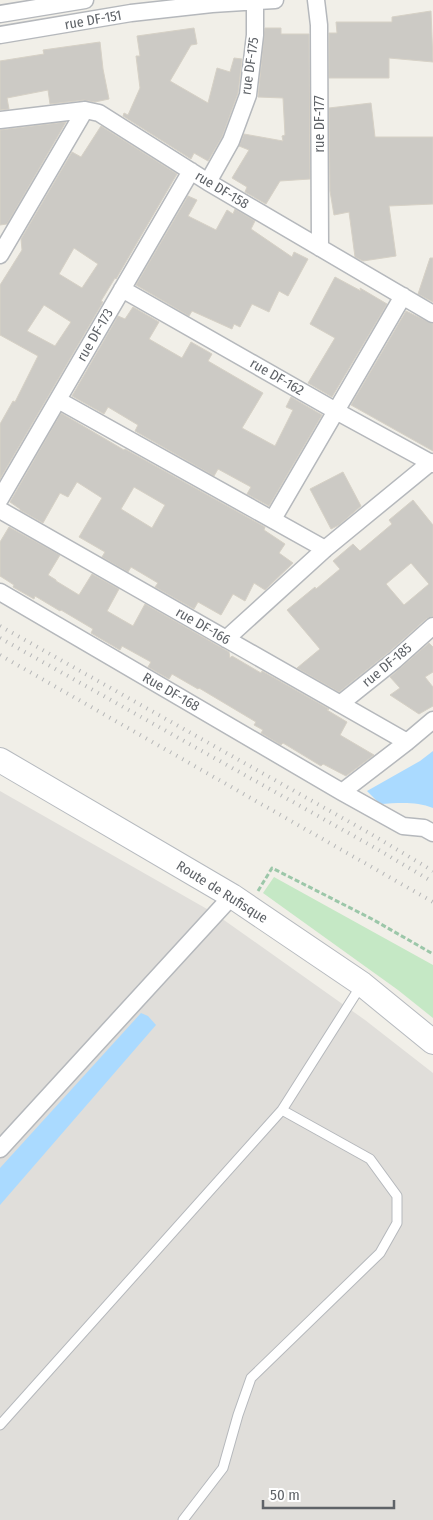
<svg xmlns="http://www.w3.org/2000/svg" width="433" height="1520" viewBox="0 0 433 1520" font-family="'Fira Sans Condensed',sans-serif">
<style>
.industrial{fill:#e0deda}
.green{fill:#c5e8c5}
.water{fill:#aadaff}
.building{fill:#cccac5;stroke:#d6d1c6;fill-rule:evenodd}
.lines{fill:none;stroke-linecap:round;stroke-linejoin:round}
.lane-casing{stroke:#b5b8bc;stroke-width:11}
.street-casing{stroke:#b5b8bc;stroke-width:19}
.secondary-casing{stroke:#b6babf;stroke-width:26}
.path{stroke:#9cc7a9;stroke-width:3;stroke-dasharray:5 2.5;stroke-linecap:butt}
.lane{stroke:#fff;stroke-width:9}
.street{stroke:#fff;stroke-width:16}
.secondary{stroke:#fff;stroke-width:24}
.rail{stroke:#b6b7b8;stroke-width:4;stroke-dasharray:1 6;stroke-linecap:butt}
.labels{text-anchor:middle;dominant-baseline:central;stroke-width:4;stroke-linejoin:round;paint-order:stroke}
.street-label{font-size:14px;fill:#5f6368;stroke:#fff}
</style>
<rect width="100%" height="100%" fill="#f1efe8"/>
<!-- industrial -->
<path class="industrial" d="M0,791L214,913L365,1020L433,1073V1520H0Z"/>
<!-- green -->
<path class="green" d="M274,877L433,965V1018L398,990L263,893Z"/>
<!-- water -->
<path class="water" d="M433,751V808C416,801 398,803 380,804L367,791L420,761Z
M141,1013L148,1016L156,1025L0,1205V1168Z"/>
<!-- building -->
<path class="building" d="M431,11L433,62L389,58V78H329V33H337L336,22H392V17Z
M194,28L197,44L191,45L170,81L208,103L217,68L230,72L234,58L242,59L238,93L222,137L208,161L194,153L191,159L123,116L124,113L128,115L140,88L136,56H140L137,36Z
M265,28H281V34H309L310,179L280,181L266,204L245,192L247,187L232,178L249,150L239,146L244,134L283,141L282,136L285,135L283,98L258,97Z
M100,42L103,69L109,99L95,102L84,100L50,104L48,90L7,98L9,109L0,110V61L44,54L43,50Z
M371,103L375,137H433V204L389,206L396,256L363,261L355,257L349,212L334,215L330,191L329,108Z
M66,122L7,224L0,225V130Z
M101,126L177,174L116,279L115,278L101,301L103,302L0,479V424L13,401L15,402L38,356L0,335V285L22,250L21,239L72,152L81,157ZM74,248L98,264L82,288L59,274ZM44,305L71,322L55,346L27,331Z
M188,196L197,200L188,216L216,230L227,210L233,214L235,209L255,221L251,229L292,257L294,252L308,259L288,296L279,291L269,312L252,304L240,327L234,324L232,329L192,311L189,316L136,285Z
M430,258H433V302L418,294Z
M335,277L361,291L360,288L387,304L332,397L308,383L335,338L310,324Z
M133,307L159,322L149,339L182,358L191,342L212,354L208,361L263,393L242,428L275,446L293,410L286,407L291,397L322,415L269,506L247,494L251,487L218,469L214,476L135,431L138,425L108,407L104,414L72,396L118,316L125,319Z
M406,311L433,324V451L351,405Z
M61,413L124,450L125,449L265,527L264,530L285,544L279,553L293,563L265,590L254,583L245,601L233,594L221,615L198,602L194,609L155,587L158,583L131,567L128,572L102,557L105,552L79,537L102,498L77,482L68,497L60,493L43,523L20,510V509L10,502ZM134,487L165,505L152,528L121,509Z
M343,472L361,506L339,525L331,529L310,489Z
M413,500L433,525V616L426,619L389,652L339,692L297,668L320,649L287,610L315,587L316,589L340,569L333,561L353,544L360,551L392,524L389,520ZM411,563L429,584L404,605L386,584Z
M9,527L60,555L48,575L56,580V581L79,595L92,574L119,589L107,611L133,626L145,604L229,652L230,658L232,656L261,673L262,671L329,709L327,710L347,722L340,735L374,755L346,776L323,764L321,766L283,743L281,745L261,733L263,730L254,725L256,722L199,688L198,689L172,674L169,679L148,667L151,662L122,646L120,650L91,633L93,629L61,610L60,611L35,596L34,599L13,587L14,585L0,576V542Z
M429,643L433,647V672L425,677L433,687V706L419,714L390,695L400,688L390,677Z"/>
<g class="lines">
<defs>
<path id="lane" d="M0,1425L282,1110L362,984
M183,1520L223,1468L238,1415L251,1378L380,1253L397,1223V1196L370,1159L282,1110"/>
<path id="street" d="M316,0L319,25L320,248
M0,14L85,0
M0,35L131,13L212,4L275,0
M0,120L85,110L99,113L208,182L433,314
M208,182L231,141L248,95L255,35V1
M0,255L85,110
M122,289L336,411L433,464
M58,400L325,549
M0,499L191,171
M0,510L407,742
M273,519L403,296
M0,592L342,792L403,826L424,828L433,833
M226,639L325,549L431,462
M340,704L395,660L433,626
M342,792L407,742L433,720
M0,1149L232,896"/>
<path id="secondary" d="M0,760L232,896L362,984L433,1042"/>
</defs>
<!-- lane casing -->
<use href="#lane" class="lane-casing"/>
<!-- street casing -->
<use href="#street" class="street-casing"/>
<!-- secondary casing -->
<use href="#secondary" class="secondary-casing"/>
<!-- path -->
<path class="path" d="M258,891L272,868L372,919L433,954"/>
<!-- lane -->
<use href="#lane" class="lane"/>
<!-- street -->
<use href="#street" class="street"/>
<!-- secondary -->
<use href="#secondary" class="secondary"/>
<!-- rail -->
<path class="rail" d="M0,626L371,834L433,871
M0,638L377,849L433,882
M0,655L433,902"/>
</g>
<g class="labels">
<!-- street labels -->
<g class="street-label">
<text transform="translate(93 20) rotate(-10)">rue DF-151</text>
<text transform="translate(250 66) rotate(-82)">rue DF-175</text>
<text transform="translate(319 124) rotate(-90)">rue DF-177</text>
<text transform="translate(222 190) rotate(31)">rue DF-158</text>
<text transform="translate(95 335) rotate(-60)">rue DF-173</text>
<text transform="translate(277 377) rotate(30)">rue DF-162</text>
<text transform="translate(203 626) rotate(30)">rue DF-166</text>
<text transform="translate(387 665) rotate(-40)">rue DF-185</text>
<text transform="translate(171 692) rotate(30)">Rue DF-168</text>
<text transform="translate(222 892) rotate(32)">Route de Rufisque</text>
</g>
</g>
<!-- scale -->
<path d="M263 1500v8h131v-8" fill="none" stroke="#5f6368" stroke-width="2.5"/>
<text x="270" y="1500" font-size="15" fill="#5f6368" stroke="#ffffff" stroke-width="4" paint-order="stroke">50 m</text>
</svg>
